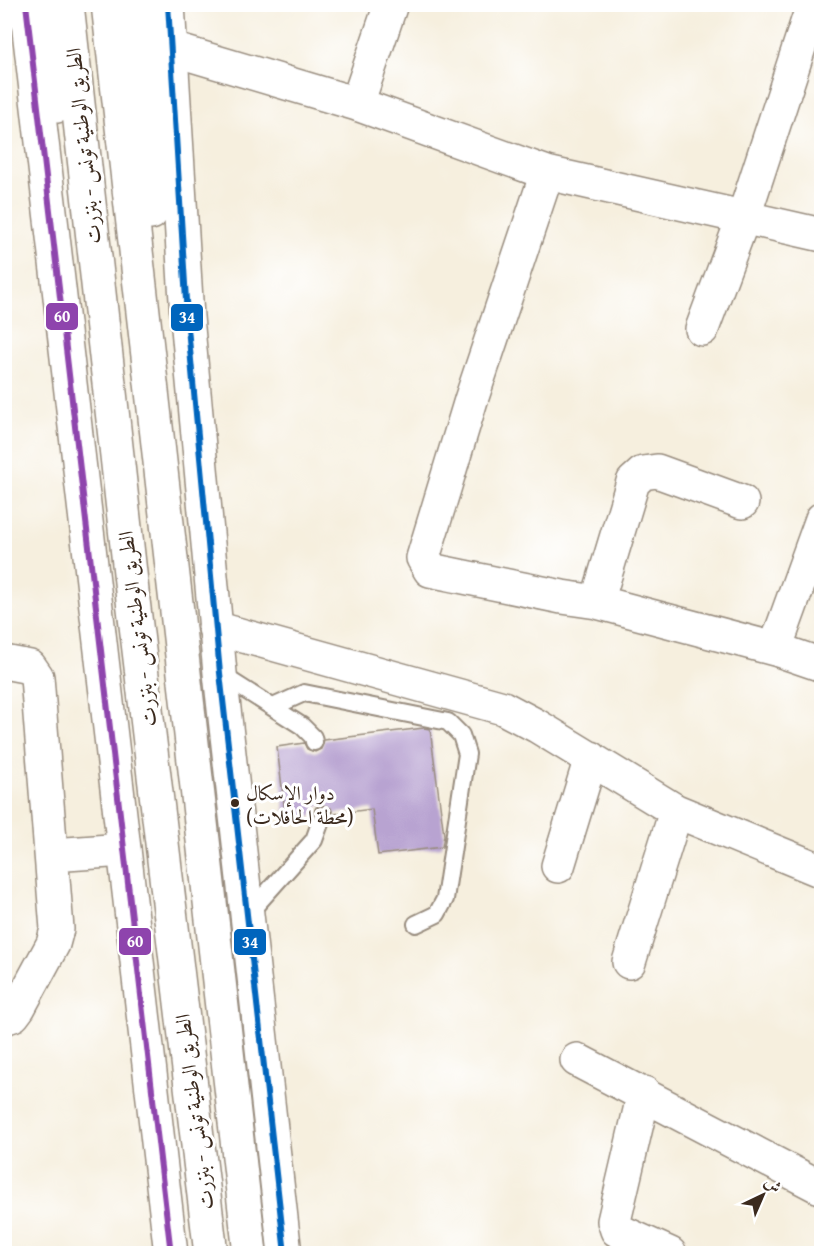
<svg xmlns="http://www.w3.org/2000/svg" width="826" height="1258" viewBox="0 0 826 1258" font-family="'Gentium Book Plus',Amiri,serif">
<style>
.building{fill:#b8a3d1}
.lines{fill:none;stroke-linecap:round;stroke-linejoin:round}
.service-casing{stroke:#988c7e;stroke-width:20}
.minor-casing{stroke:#988c7e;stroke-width:36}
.secondary-casing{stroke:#988c7e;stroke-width:36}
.motorway-casing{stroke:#988c7e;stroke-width:36}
.service{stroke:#fff;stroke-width:16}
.minor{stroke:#fff;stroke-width:33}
.secondary{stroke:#fff;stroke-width:33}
.motorway{stroke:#fff;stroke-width:33}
.bus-1-casing{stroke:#fff;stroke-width:10}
.bus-2-casing{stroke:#fff;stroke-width:10}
.bus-1{stroke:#8e44ad;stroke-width:6}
.bus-2{stroke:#0065bd;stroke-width:6}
.bus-dot{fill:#3b2a1e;stroke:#fff;stroke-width:2}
.labels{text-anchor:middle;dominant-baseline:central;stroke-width:6;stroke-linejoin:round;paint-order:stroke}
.bus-label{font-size:20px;fill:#3b2a1e;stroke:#fff;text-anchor:start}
.street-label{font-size:21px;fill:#3b2a1e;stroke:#fff}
.line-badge{stroke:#fff;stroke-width:2}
.badge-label{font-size:16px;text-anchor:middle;font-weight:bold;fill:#fff}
</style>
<rect width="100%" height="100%" fill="#fff"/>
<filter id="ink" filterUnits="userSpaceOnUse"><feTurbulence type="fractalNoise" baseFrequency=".0167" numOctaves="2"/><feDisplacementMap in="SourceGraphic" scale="12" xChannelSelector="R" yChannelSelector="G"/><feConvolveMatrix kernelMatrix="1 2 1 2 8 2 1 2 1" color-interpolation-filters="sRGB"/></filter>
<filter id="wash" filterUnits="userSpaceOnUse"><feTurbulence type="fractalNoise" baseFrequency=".008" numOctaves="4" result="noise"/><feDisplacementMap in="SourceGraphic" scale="24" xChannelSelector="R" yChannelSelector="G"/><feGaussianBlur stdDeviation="1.35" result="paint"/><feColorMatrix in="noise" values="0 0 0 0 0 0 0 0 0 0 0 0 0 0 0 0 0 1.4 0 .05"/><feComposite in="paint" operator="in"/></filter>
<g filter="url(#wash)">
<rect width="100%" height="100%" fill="#f6efde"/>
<g id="blocks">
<!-- building -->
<path class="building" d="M424,728L430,729L444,835L442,847L378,855L372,809L333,814L331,808L322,805L316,807L311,817L286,820L277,747L304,743L307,749L315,752L321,749L324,740Z"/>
</g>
</g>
<g filter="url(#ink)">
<use href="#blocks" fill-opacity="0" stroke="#988c7e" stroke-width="1.5"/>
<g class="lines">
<defs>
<path id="service" d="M220,674L302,726L313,737L314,742
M273,707L304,693L448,722L461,735L467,754L445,899L437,914L416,924
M248,914L314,840L323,815"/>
<path id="minor" d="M172,49L357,104L547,173L822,235
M357,104L391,4
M547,173L471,400L423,558L430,570L562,597L597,602L775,649L822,665
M702,329L744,216L810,14
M597,602L633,482L643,473L657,471L742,502
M215,628L503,708L537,726L676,811L822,871
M775,649L822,519
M4,662L30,667L37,677L57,929L53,944L19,1007L13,1015L4,1018
M52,855L124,850
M558,866L591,758
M629,962L676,811
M577,1060L822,1188
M644,1093L614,1221L617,1230L670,1254"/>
<path id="secondary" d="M26,4L171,1254
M168,4L187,317L220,673L285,1254"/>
<path id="motorway" d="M41,4L57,106
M67,4L133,600L211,1254
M108,4L250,1254
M139,4L149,132L151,213"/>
</defs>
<!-- service casing -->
<use href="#service" class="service-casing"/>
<!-- minor casing -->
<use href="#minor" class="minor-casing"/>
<!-- secondary casing -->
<use href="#secondary" class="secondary-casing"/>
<!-- motorway casing -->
<use href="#motorway" class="motorway-casing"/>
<!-- service -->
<use href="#service" class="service"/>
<!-- minor -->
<use href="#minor" class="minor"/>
<!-- secondary -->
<use href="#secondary" class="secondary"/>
<!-- motorway -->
<use href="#motorway" class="motorway"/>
<defs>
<path id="bus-1" d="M26,4L171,1254"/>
<path id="bus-2" d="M168,4L187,317L220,673L285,1254"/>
</defs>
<!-- bus-1 casing -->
<use href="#bus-1" class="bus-1-casing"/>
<!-- bus-2 casing -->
<use href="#bus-2" class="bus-2-casing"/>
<!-- bus-1 -->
<use href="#bus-1" class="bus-1"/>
<!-- bus-2 -->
<use href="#bus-2" class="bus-2"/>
</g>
</g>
<!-- markers -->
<circle class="bus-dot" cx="235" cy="803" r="5"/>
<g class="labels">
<!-- bus labels -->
<g class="bus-label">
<text x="246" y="792">دوار الإسكال<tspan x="246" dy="24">(محطة الحافلات)</tspan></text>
</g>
<!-- street labels -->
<g class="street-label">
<text transform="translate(83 146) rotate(-96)">الطريق الوطنية تونس - بنزرت</text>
<text transform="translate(137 629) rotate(-97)">الطريق الوطنية تونس - بنزرت</text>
<text transform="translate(194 1112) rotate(-97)">الطريق الوطنية تونس - بنزرت</text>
</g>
</g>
<g class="line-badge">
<rect x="45" y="302" width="34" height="29" rx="6" fill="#8e44ad"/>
<rect x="170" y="303" width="34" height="29" rx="6" fill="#0065bd"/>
<rect x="118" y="927" width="34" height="29" rx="6" fill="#8e44ad"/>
<rect x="233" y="928" width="34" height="28" rx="6" fill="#0065bd"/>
</g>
<g class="badge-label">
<text x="62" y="322">60</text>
<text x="187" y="323">34</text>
<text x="135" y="947">60</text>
<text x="250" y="948">34</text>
</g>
<!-- margin -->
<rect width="826" height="1258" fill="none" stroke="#fff" stroke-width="24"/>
<!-- north arrow -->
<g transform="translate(763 1195) rotate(44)" stroke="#ffffff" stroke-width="4.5" paint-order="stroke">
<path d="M0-4.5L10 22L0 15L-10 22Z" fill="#3b2a1e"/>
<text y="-9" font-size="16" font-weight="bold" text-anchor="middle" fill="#3b2a1e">ش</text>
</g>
</svg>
